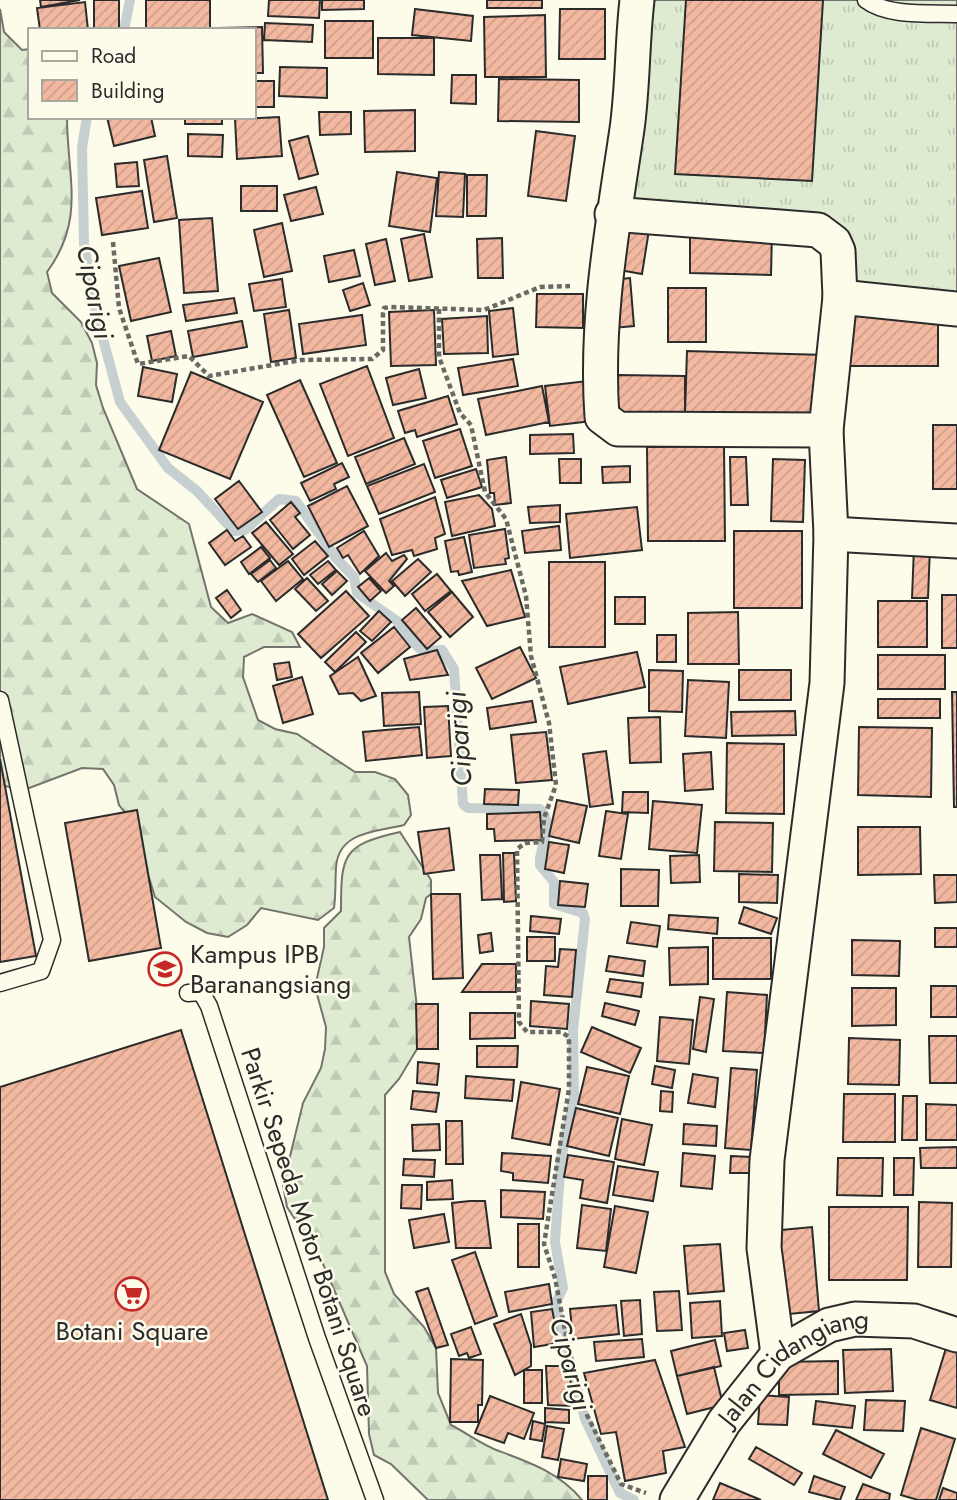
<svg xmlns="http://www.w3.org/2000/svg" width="957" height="1500" viewBox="0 0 957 1500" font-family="Jost,sans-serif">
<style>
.grass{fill:url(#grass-tufts);stroke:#74746e;stroke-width:2}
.forest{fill:url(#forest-firs);stroke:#74746e;stroke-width:2}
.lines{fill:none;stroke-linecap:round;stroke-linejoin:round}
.stream{stroke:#c7d0d0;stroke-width:10}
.building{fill:url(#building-hatch);stroke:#2b2b2b;stroke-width:2}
.service-casing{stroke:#2b2b2b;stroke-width:19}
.minor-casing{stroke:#2b2b2b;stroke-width:37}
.path{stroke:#6a6964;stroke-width:4.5;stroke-dasharray:5 3.5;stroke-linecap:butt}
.service{stroke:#fdfbea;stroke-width:16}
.minor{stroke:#fdfbea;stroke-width:33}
.labels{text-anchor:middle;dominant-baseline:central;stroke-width:5;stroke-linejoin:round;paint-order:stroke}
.poi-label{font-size:26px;fill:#2b2b2b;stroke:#fdfbea;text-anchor:start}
.street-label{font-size:26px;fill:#2b2b2b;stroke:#fdfbea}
.water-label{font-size:28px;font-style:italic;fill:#2b2b2b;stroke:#fdfbea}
</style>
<defs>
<pattern id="grass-tufts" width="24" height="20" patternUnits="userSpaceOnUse" patternTransform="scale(1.75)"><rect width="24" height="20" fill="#deebd1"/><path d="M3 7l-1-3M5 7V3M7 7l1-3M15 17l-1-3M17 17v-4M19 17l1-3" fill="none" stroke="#bfcab4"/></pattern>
<pattern id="forest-firs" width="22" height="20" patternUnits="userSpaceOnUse" patternTransform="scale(1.75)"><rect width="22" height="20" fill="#deebd1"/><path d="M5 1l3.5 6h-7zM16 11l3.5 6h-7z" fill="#bfcab4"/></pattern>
<pattern id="building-hatch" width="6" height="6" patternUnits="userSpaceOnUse" patternTransform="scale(1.75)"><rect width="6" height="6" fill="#f2b8a0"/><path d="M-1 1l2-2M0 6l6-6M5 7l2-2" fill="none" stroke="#d09e8a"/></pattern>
</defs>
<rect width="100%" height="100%" fill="#fdfbea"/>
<!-- grass -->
<path class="grass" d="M649,0H957V303L845,286L846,239L625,226Z"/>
<!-- forest -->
<path class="forest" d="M0,9L4,32L22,50L30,49V117H67C67,177 86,219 47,272L52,293L81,322L92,343L97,363L96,385L103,408L137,489L189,524L211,607L228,623L252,614L292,632L300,647H264L244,657L243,677L258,720L275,729L297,734L355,772H375L395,779L408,795L411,815L404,825C376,832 338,831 336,868C335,882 336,894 334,908L318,920L261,908L247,925L228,937L207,933L186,922L155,897L131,820L119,805L114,785L103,769L82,768L24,790L0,785Z
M400,832L431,880V894L426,898L421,919L409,937L419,1026L417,1049L399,1079L385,1095V1272L394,1294L424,1327L436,1348L438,1393L451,1425C467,1433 482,1445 499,1451C529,1462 560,1473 582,1500H428L391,1464L374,1455L369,1434L367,1366L320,1257L287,1207L283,1185L303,1103L321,1068L325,1049L326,1027L315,987L324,947V928L341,911C341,855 342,845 400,832Z"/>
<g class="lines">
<!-- stream -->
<path class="stream" d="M124,30L130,0
M87,117L82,148L84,244L96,313L120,402L168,468L197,491L234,531L245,530L279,499L296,501L336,558L354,577L357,593L397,621L418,647L424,651L442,650L454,669L463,804L468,808L540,809C554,821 542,844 540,859V865L554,882V904L583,913L585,919L573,1030L574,1096L561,1159L555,1242L563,1288L555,1304L585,1419L620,1493L634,1500"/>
</g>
<!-- building -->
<path class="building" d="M40,0H80L41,7Z
M94,0H119V30H94Z
M146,0H210V30H146Z
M269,0H320L319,18L268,16Z
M322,0H364V9L322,10Z
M487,0H542V8H487Z
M686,0H823L812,181L675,174Z
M85,2L88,30H40L37,8Z
M415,9L473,16L471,41L412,35Z
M560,9H605V59H559Z
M545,15L546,77H485L484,17Z
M325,21H373V58H325Z
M265,23L313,25L312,42L264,40Z
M262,27L263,73H254V30L217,28Z
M378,38H434V75L378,74Z
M280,67L327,68V98L279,96Z
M452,75H476V104L451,103Z
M499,79L579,80V122L498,121Z
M254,81H274V107H254Z
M415,110V151L365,152L364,111Z
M319,112H351V134L320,135Z
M107,117H151L155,136L114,146Z
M185,117H222V124H185Z
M279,117L282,156L237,159L235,119Z
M536,131L575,136L566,201L528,196Z
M188,134L223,135L222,157L188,156Z
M308,136L318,174L299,179L289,141Z
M167,156L177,218L154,222L144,160Z
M137,162L139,186L117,187L115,164Z
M397,172L437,178L430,232L389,226Z
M439,172L465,174L463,217L436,216Z
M467,175H487L486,216H467Z
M241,186H277V211H241Z
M316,187L323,214L291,221L284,195Z
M142,191L148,228L102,235L96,198Z
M212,218L218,291L184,293L179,220Z
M282,223L292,271L264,277L254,230Z
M621,226L649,230L642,274L614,269Z
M690,230L772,232L771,275L690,273Z
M424,234L432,277L409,281L401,239Z
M502,238L503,278H478L477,239Z
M386,239L395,281L375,285L366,244Z
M354,250L360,276L329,282L324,256Z
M159,258L171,312L131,321L119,266Z
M630,278L634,326L613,328L610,280Z
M282,279L286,307L254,311L249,284Z
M363,283L370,305L350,311L343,290Z
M668,288H706V342H668Z
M537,294H583V328L536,327Z
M234,298L237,313L186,321L183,305Z
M513,308L518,354L493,357L489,311Z
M289,310L296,358L271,362L264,314Z
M434,310L436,365L391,366L389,312Z
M849,312H938V366H849Z
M362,315L366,345L303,354L299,324Z
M487,316L488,353L444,354L442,319Z
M242,321L247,347L193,357L188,331Z
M171,331L176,356L152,361L147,336Z
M687,351L827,355L826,417L685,413Z
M513,359L518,386L463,395L458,368Z
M367,366L394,438L348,456L320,384Z
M143,367L177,374L172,402L138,396Z
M419,369L426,398L393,405L386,378Z
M191,372L263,402L230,479L159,450Z
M616,375L685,376V419L616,417Z
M300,380L337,463L304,477L267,395Z
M596,380L600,420L550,426L545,386Z
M542,386L549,422L486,435L478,399Z
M448,396L457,424L417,437L415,430L405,433L398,411Z
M933,425H957V489H933Z
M460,429L472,466L435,478L423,441Z
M573,434L574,453L530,454V435Z
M404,438L415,464L366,484L355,457Z
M724,446L725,541H648L647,447Z
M506,457L511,503L495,505L494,493H490L487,460Z
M730,457H746L748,505H731Z
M559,459H581V483H560Z
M773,459L805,460L803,522L771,521Z
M342,463L349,477L334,484L336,489L310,501L301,483Z
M424,464L435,492L379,514L367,486Z
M630,466V482L603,483L602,467Z
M476,469L482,487L447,498L441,480Z
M239,481L262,512L238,529L215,499Z
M347,486L368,526L329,547L308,506Z
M479,495L492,509L495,526L452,536L445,502Z
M435,497L445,534L435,538L437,549L414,556L412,550L392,555L380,519Z
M291,502L300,513L295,517L310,535L293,549L270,520Z
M560,505V522L530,523L528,507Z
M637,507L642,550L570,558L566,514Z
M266,522L293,554L279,565L252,533Z
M559,526L561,550L525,553L522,531Z
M505,529L509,558L505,559L506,564L474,568L469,535Z
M227,530L235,541L243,536L251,547L225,565L209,543Z
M364,531L379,556L360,574L348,555L343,558L337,548Z
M734,531H802V608H734Z
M464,537L472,572L459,575L458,571L451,572L445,541Z
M315,541L328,556L304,575L292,559Z
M261,547L270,558L249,574L241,562Z
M914,547H930L928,598H912Z
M386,553L392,561L404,555L407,559L389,581L394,586L386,593L365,571Z
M418,559L431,572L405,596L392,581Z
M270,560L276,568L258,582L251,574Z
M288,561L303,579L276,601L261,581Z
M328,561L336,570L318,584L310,575Z
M549,562H605V647H549Z
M511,570L525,617L487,626L462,581Z
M337,571L347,581L332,595L322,584Z
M437,574L451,591L425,611L412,594Z
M307,578L328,601L316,611L295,589Z
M369,578L381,591L370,601L358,587Z
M227,590L241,610L231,618L216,598Z
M346,591L369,616L321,658L298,634Z
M452,592L473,617L450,637L428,612Z
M942,595H957V648H942Z
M615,597H645V624H615Z
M878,601H927V647H878Z
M416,608L441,637L427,649L402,620Z
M379,611L391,622L372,641L360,631Z
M738,612L739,664H688V613Z
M394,627L410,647L378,673L361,653Z
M356,632L366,642L335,672L325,662Z
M657,635H676V662H657Z
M520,647L536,678L492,699L476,668Z
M437,650L448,675L410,680L404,659Z
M637,652L645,687L568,704L560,667Z
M878,655H945V689H878Z
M358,657L376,696L361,701L353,693L339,694L330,676Z
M289,662L292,677L277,680L274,664Z
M649,670L683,671L682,712L649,711Z
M739,670H791V700H739Z
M302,677L313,714L283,723L273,686Z
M688,680L729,682L726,738L685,736Z
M419,692L421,724L384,726L382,693Z
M952,692H957V807H954Z
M878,699H940V718H878Z
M532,701L536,722L490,729L487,708Z
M448,706L451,756L427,758L424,707Z
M795,711L796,735L732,736L731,712Z
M660,717L661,762L630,763L628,718Z
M419,727L422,755L366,761L363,732Z
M859,727L932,728L931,797L858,795Z
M546,732L552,780L516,783L511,735Z
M727,743L784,744V814L726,813Z
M606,751L613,804L590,807L583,754Z
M711,752L713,789L685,791L683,754Z
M0,759L36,956L0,962Z
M485,789L519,790L518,805L484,804Z
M623,792H648V813L622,812Z
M557,800L587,806L579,843L549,836Z
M653,801L702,805L697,853L649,849Z
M137,810L161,948L89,961L65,823Z
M606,811L628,814L621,859L599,856Z
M540,812L542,840L495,841L494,829H487V814Z
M715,822L773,823L772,872L714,871Z
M858,827H920L921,874L858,875Z
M449,828L454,870L424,874L418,832Z
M549,842L569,845L564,873L545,869Z
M503,853H514L516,901L504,902Z
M480,855H500L502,899L482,900Z
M699,855L700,882L671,883L670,856Z
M621,869L659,870L658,906H621Z
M739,874L778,875L777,903L739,902Z
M934,875H957V902L935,903Z
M560,881L588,884L585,907L558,905Z
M431,894H460L463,978L433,979Z
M744,907L777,918L771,934L739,923Z
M669,915L718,918L717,934L668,929Z
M531,916L561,919L559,934L530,931Z
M631,922L660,926L657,947L627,943Z
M935,928H957V947H935Z
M491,933L493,951L480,953L478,935Z
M527,937H555V961H527Z
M713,938H771V979H713Z
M852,940L900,941L899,976L852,975Z
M708,947V984L670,985L669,948Z
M560,949L576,950L572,997L544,995L546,966L558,967Z
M609,956L645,961L643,976L606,971Z
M482,964H516V992H462Z
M610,979L643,983L641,997L607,992Z
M931,986H957V1017H931Z
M852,988H896V1025L852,1026Z
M727,992L767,995L764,1053L723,1051Z
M700,997L714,999L706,1052L693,1049Z
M531,1001L569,1004L567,1029L530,1026Z
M605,1003L639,1011L635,1025L602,1016Z
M416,1004H438V1049H417Z
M470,1013H515V1038L470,1039Z
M660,1017L693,1020L689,1064L657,1061Z
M592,1027L641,1048L630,1073L581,1052Z
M181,1030L328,1500H0V1087Z
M929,1036H957V1083H930Z
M849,1038L900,1040L899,1085L848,1084Z
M477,1046H518L517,1067H477Z
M418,1062L439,1064L437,1085L417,1083Z
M655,1066L675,1070L672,1088L652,1084Z
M587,1067L629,1076L620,1114L578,1104Z
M731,1068L757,1070L751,1150L725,1148Z
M693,1074L718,1078L715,1107L688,1103Z
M466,1076L514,1080L512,1101L465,1098Z
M521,1082L560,1089L550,1145L512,1138Z
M413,1091L439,1093L436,1112L411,1109Z
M661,1091L673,1092L672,1112L660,1111Z
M844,1094H895V1142H843Z
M903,1096H917V1140H902Z
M926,1104L957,1105V1140H926Z
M576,1108L618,1118L609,1156L567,1146Z
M622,1119L652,1125L644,1165L615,1159Z
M446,1121H462L463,1164H446Z
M439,1124L440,1150L413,1151L412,1125Z
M684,1124L717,1126L716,1146L683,1144Z
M957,1147V1168H921L920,1148Z
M502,1153L551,1156L548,1183L513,1180V1173L501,1171Z
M683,1153L715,1156L712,1189L681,1186Z
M568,1155L614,1162L607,1203L580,1198L583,1180L564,1177Z
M731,1156L751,1157V1173H730Z
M838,1158H883L882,1196L837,1195Z
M894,1158H914L913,1195H894Z
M404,1159L435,1160L434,1177L403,1175Z
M618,1166L658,1172L653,1201L613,1195Z
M452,1180L453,1199L427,1200V1182Z
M402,1185H422L421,1209L401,1208Z
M501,1190L545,1192L543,1219L501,1217Z
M470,1201H485L491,1248H456L452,1203Z
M919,1202L952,1203L951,1267H918Z
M582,1205L611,1209L606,1251L577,1248Z
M615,1206L648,1212L636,1273L604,1267Z
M829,1207H908L907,1280H829Z
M444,1214L449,1242L414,1248L409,1220Z
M518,1224H539V1267H518Z
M812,1227L819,1311L779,1315L771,1231Z
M720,1244L724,1291L688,1294L684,1246Z
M475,1252L497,1316L475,1324L452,1260Z
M549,1284L552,1304L509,1312L505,1292Z
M428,1288L448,1345L436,1348L416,1292Z
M679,1291L682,1330L657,1331L654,1292Z
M640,1300L642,1334L624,1336L621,1301Z
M720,1301L722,1336L692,1338L690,1303Z
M616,1305L619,1334L573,1339L570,1309Z
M552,1309L559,1343L534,1347L531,1312Z
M521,1314L531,1345V1366L515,1375L494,1324Z
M471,1327L481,1354L469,1358L467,1353L459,1356L451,1334Z
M745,1330L748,1348L727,1351L724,1333Z
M642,1339L644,1357L596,1361L594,1342Z
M715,1340L721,1366L677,1376L671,1351Z
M947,1345L957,1347V1408L930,1400Z
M891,1349L893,1391L845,1393L843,1350Z
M451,1359L483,1360L482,1405H478V1422H450Z
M655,1360L685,1447L663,1451L666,1473L625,1481L616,1432L601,1434L584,1373Z
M838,1361V1394L779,1395V1362Z
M546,1366H568L575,1406L548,1405Z
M714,1367L723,1405L687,1414L677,1376Z
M524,1370H542V1403H524Z
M760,1395L789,1397L787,1425L758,1424Z
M490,1396L534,1413L524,1439L508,1433L504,1443L475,1433Z
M866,1400L905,1401L903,1431L864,1430Z
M816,1401L855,1406L852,1428L813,1424Z
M545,1408L569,1410V1423L545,1422Z
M533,1421L545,1424L542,1441L530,1439Z
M547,1426L564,1429L558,1460L542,1457Z
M921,1428L955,1439L936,1500H918L901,1495Z
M836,1430L884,1454L871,1478L823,1454Z
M756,1447L802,1473L794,1485L749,1459Z
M561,1459L587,1464L584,1481L558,1477Z
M588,1476H607V1500H588Z
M814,1476L845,1487L840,1500L809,1492Z
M720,1483L761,1500H713Z
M863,1484L890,1494L889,1500H856Z
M943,1488L957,1493V1500H939Z"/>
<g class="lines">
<defs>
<path id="service" d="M866,0C888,17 930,13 957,14
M0,700L52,940L41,971L0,983
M188,993L201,992L209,1006L317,1338L375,1500"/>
<g id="minor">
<path d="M637,0C632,43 633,86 627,129C613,225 595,319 602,417L618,429L826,430"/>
<path d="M612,214L818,230L834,242L838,251L840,297L826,430L831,534L827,683L767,1160L764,1248L778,1354"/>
<path d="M840,297L957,309"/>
<path d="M831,534L957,541"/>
<path id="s1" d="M677,1500L724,1422L778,1354L829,1325L855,1319L914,1321L957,1335"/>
</g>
</defs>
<!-- service casing -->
<use href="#service" class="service-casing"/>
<!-- minor casing -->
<use href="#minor" class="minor-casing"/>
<!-- path -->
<path class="path" d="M113,242L119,308L138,364L189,356L209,376L301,360L372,359L383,350V313L384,308L390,307L484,310L540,287L570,286
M439,309V357L460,413L471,425L485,492L506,519L526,596L531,656L549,723L556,785L544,818L542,842L525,843L517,849L519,1022L527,1032H561L569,1037V1089L544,1244L555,1278L569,1351L587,1415L621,1484L646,1493"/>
<!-- service -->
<use href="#service" class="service"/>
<!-- minor -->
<use href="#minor" class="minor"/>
</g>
<!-- icons -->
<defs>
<symbol id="university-ring" viewBox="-11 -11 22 22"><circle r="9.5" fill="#fdfbea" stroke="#c62828" stroke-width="1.5"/><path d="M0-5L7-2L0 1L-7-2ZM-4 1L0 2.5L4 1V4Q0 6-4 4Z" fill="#c62828"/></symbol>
<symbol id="supermarket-ring" viewBox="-11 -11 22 22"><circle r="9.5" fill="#fdfbea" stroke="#c62828" stroke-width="1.5"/><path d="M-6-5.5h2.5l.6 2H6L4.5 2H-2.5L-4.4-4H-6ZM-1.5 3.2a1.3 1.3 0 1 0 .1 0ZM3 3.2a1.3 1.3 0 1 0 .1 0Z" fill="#c62828"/></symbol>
</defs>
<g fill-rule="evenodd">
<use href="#university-ring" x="146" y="950" width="38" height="38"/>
<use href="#supermarket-ring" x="113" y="1275" width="38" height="38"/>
</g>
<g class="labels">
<!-- poi labels -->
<g class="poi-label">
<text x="190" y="954">Kampus IPB<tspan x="190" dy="30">Baranangsiang</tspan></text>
<text x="132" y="1331" text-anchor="middle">Botani Square</text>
</g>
<!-- street labels -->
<g class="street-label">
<text transform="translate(309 1232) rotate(72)">Parkir Sepeda Motor Botani Square</text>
<text stroke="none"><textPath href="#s1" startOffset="184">Jalan Cidangiang</textPath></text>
</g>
<!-- water labels -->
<g class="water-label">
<text transform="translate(95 292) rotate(79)">Ciparigi</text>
<text transform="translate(459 739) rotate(-94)">Ciparigi</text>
<text transform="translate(571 1364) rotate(75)">Ciparigi</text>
</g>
</g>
<!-- legend -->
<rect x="28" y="28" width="228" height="91" fill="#fdfbea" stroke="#a9a89e" stroke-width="2"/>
<rect x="42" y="51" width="35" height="10" fill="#fdfbea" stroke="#a9a89e" stroke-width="2"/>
<text x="91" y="63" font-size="21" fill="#2b2b2b">Road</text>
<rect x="42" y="80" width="35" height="21" fill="url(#building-hatch)" stroke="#a9a89e" stroke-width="2"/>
<text x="91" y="98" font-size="21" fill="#2b2b2b">Building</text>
</svg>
